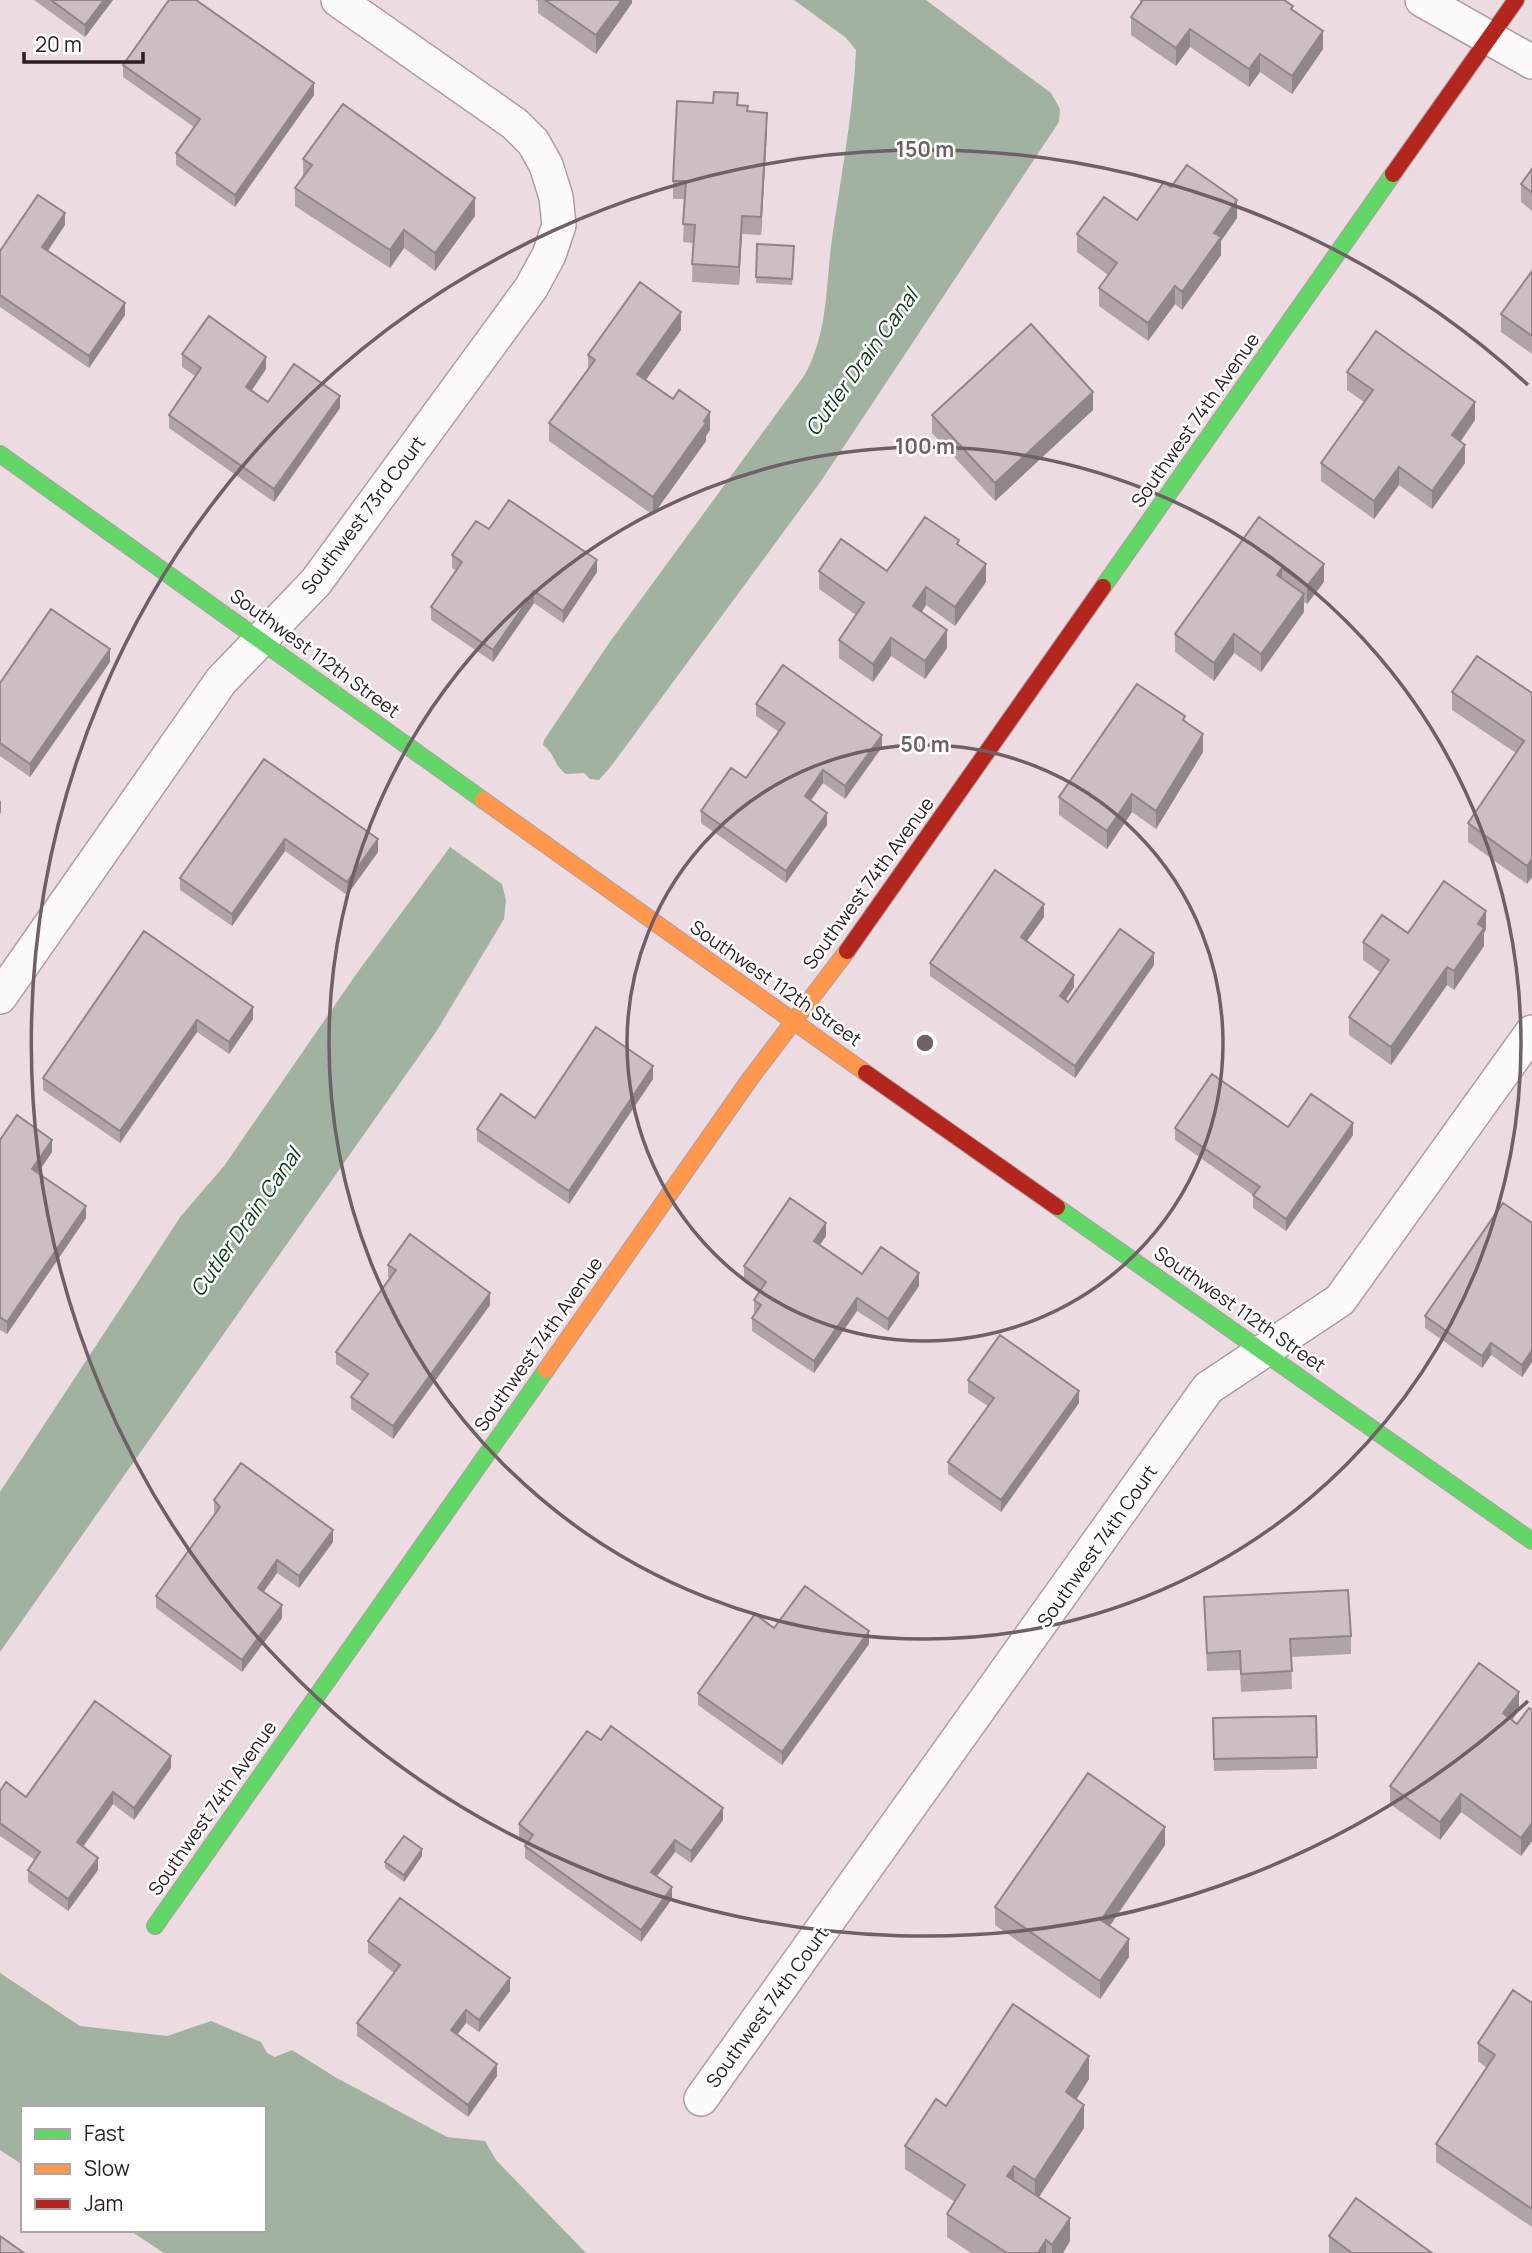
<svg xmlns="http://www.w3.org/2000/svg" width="1532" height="2253" viewBox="0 0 1532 2253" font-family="Manrope,sans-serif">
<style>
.water{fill:#a2b2a0}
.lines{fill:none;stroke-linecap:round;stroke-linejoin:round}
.street-casing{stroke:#ad9ea4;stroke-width:36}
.fast-casing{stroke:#ad9ea4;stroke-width:18}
.slow-casing{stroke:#ad9ea4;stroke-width:18}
.jam-casing{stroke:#ad9ea4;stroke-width:18}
.street{stroke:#fcfafb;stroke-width:33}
.fast{stroke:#63d668;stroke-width:16}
.slow{stroke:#ff974d;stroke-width:16}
.jam{stroke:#b3261e;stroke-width:16}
.wall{fill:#b0a3a9}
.shaded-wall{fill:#908589}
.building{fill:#cdbec4;stroke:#908589;stroke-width:2}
.ring{fill:none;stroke:#6e6066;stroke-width:3.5}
.labels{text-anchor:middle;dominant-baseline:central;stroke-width:5;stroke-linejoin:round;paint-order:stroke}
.street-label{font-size:19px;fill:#2a1d23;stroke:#fff}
.water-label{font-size:21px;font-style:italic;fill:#0a3b12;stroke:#fff}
.centre{fill:#6e6066;stroke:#fff;stroke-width:3.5}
.ring-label{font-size:21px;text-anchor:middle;font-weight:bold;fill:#6e6066;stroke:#fff;stroke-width:5;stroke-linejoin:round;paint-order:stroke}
</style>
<rect width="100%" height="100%" fill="#eddbe2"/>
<!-- water -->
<path class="water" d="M794,0H926L1051,93L1060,109L1059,122L821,481L612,765L599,780L590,779L584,773L566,774C554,766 556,755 543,745L544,740L609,643L804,376C827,336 826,290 831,246C840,181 853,116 856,50L845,37Z
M450,847L502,884L506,900L504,919L436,1032L0,1652V1492L181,1216L224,1166L357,973Z
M0,1973L80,2026L167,2036L211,2021L261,2042L267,2053L275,2057L292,2050L335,2077L447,2137L485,2141L496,2160L586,2253H164L129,2230H264V2108H23V2165L0,2150Z"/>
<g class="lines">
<defs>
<path id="street" d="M1422,0L1532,62
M0,997L221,681L316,582L531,288L549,255L559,225L556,197L546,165L533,142L515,124L338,0
M701,2099L1208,1388L1340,1300L1532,1032"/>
<path id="fast" d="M0,454L483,800
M1103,587L1393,174
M1057,1207L1532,1541
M155,1926L546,1370"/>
<path id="slow" d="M483,800L866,1073
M546,1370L750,1079L847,951"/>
<path id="jam" d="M1393,174L1516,0
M847,951L1103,587
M866,1073L1057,1207"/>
</defs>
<!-- street casing -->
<use href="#street" class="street-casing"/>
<!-- fast casing -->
<use href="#fast" class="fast-casing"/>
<!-- slow casing -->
<use href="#slow" class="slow-casing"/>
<!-- jam casing -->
<use href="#jam" class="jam-casing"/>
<!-- street -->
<use href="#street" class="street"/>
<!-- fast -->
<use href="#fast" class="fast"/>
<!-- slow -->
<use href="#slow" class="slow"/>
<!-- jam -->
<use href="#jam" class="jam"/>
</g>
<!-- wall -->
<path class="wall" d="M34,0H113L85,37Z
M536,0H632V3L596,54L538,13V2Z
M1140,0H1284L1323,49L1292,94L1260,72L1249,87L1190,47L1176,66L1131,35V17L1140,4Z
M123,65L314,95L235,207L176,165V153L194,127L123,77Z
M738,105L748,111L767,131L761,235L742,234L739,285L692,282L693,243L683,242L685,199H673V181Z
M303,159L475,216L435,271L404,248L390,268L295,206V188L303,177Z
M1532,169V211L1521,202V184Z
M1171,187L1237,218L1221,241V255L1182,310L1175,304L1148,341L1099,306V288L1108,275L1077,252V234L1137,220Z
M65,225L48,251L125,315L89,368L0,307V251Z
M757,244L794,246L792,285L756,283Z
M1532,271V354L1501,332V314Z
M681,330L646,380L710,430L706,436V441L653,515L549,441V423L588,368V355Z
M182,354L266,369L251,391L268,402L340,408L274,502L169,428V415L195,376L182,367Z
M1347,372L1475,420L1460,441L1465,463L1432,509L1399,485L1374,519L1321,481V463L1364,402L1347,390Z
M1093,410L995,501L932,433V415Z
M1259,517L1324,582L1307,604L1304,602V612L1261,672L1234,653L1214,681L1175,652V634Z
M489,529L597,572L563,623L534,603L493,662L431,620V607L456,571L452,568V555Z
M959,546L986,582L955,626L926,605L922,612L947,648L925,679L891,656L873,682L839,658V640L856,615L819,589V571H887Z
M110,662L30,777L0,756V683Z
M1452,692L1532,693L1527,884L1468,842V823L1516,753L1452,710Z
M756,704L882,747L845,799L823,783L810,800L827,825L786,883L701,823V811L746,778L779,732L756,716Z
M1185,722L1203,752L1156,829L1132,812L1107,849L1059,815V797Z
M264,759L378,852L347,895L285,851L232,926L180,890V878Z
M1044,917L1027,941L1074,987L1066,1000L1068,1002L1154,965L1075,1078L930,976V963Z
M1486,929L1484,933V946L1454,990L1447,985L1391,1065L1349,1035V1017L1380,972L1363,960V942L1408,933Z
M144,931L253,1019L229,1054L197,1032L120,1143L43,1090V1078Z
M653,1079L569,1204L477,1141V1129L535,1118Z
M1175,1128L1353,1135L1286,1231L1253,1208V1195L1175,1140Z
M0,1140L52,1152L38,1173L86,1218L7,1334L0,1330Z
M1532,1223V1362L1522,1377L1491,1355L1482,1368L1425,1328V1316Z
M826,1236L820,1245L862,1274L919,1286L888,1331L857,1311L814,1373L752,1331V1318L755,1313L754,1312V1300L761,1290L744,1278V1266Z
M388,1265L490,1305L393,1439L351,1409V1397L362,1382L336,1364V1352L390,1278L388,1277Z
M968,1380L1079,1403L1001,1512L948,1474V1462L988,1406L968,1393Z
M214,1500L333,1542L299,1588L277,1573L263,1592L282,1618L242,1672L156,1608V1596L215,1514L214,1512Z
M1204,1597L1351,1636V1654L1291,1657L1292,1689L1241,1692L1240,1670L1207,1671Z
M774,1628L869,1644L782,1765L698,1705V1693Z
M1519,1710L1512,1720L1517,1724L1532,1710V1841L1521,1856L1461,1812L1440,1840L1390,1804V1786Z
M1316,1716L1317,1769L1214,1771L1213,1718Z
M171,1768L134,1820L113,1804L83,1847L98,1870L68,1911L28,1882V1870L35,1860L0,1836V1791L26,1797Z
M723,1820L691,1863L675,1852L657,1876L672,1899L641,1942L525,1858V1846L527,1843L519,1837V1824Z
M1165,1845L1110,1926L1129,1957L1100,1999L995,1925V1907Z
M422,1856L404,1882L385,1868V1862Z
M368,1941L510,1991L479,2032L466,2023L457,2035L497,2076L468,2117L357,2036V2023L394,1973L368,1953Z
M1532,2003V2227L1436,2162V2144L1487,2068L1478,2061V2043Z
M1089,2079L1076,2099L1084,2128L1039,2197L1070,2241L1063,2253H971L947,2237V2214L955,2202L905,2169V2146L946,2106Z
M1329,2236L1432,2253H1329Z"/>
<!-- shaded-wall -->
<path class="shaded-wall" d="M104,0H113L85,37V25Z
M622,0H632V3L596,54V35Z
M1190,29V47L1176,66V48Z
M1323,31V49L1292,94V76Z
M1260,54V72L1249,87V69Z
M314,83V95L235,207V195Z
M767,113V131L761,235V217Z
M475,198V216L435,271V253Z
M1237,200V218L1221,241V255L1182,310V292L1214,233Z
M65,213V225L42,259V247Z
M742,216V234L739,285V267Z
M404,230V248L390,268V250Z
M1175,286V304L1148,341V323Z
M125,303V315L89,368V356Z
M681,312V330L637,392V374Z
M266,357V369L246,399V387Z
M1093,392V410L995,501V483Z
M340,396V408L274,502V489Z
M1475,402V420L1452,454V435Z
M710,412V430L706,436V441L653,515V497Z
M1465,445V463L1432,509V491Z
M1399,467V485L1374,519V501Z
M597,560V572L563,623V611Z
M986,564V582L955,626V607Z
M1324,564V582L1307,604V586Z
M1282,568V586L1277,575Z
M926,587V605L913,625V606Z
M534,591V603L493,662V650Z
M1304,594V612L1261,672V654Z
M947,630V648L925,679V661Z
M1234,634V653L1214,681V663Z
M891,638V656L873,682V664Z
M110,649V662L30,777V764Z
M1203,734V752L1156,829V811Z
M882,735V747L845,799V786Z
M823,770V783L805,809V796Z
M1132,794V812L1107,849V831Z
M1,800V812L0,814V802Z
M827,813V825L786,883V871Z
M285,839V851L232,926V914Z
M378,839V852L347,895V882Z
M1532,859V877L1527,884V866Z
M1044,904V917L1021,949V937Z
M1486,911V929L1484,933V946L1454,990V971L1478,924Z
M1154,953V965L1075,1078V1066Z
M1447,967V985L1391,1065V1047Z
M1074,975V987L1060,1008V996Z
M253,1007V1019L229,1054V1042Z
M197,1020V1032L120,1143V1131Z
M653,1066V1079L569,1204V1191Z
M1353,1123V1135L1286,1231V1219Z
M52,1140V1152L32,1181V1169Z
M86,1206V1218L7,1334V1322Z
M826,1223V1236L814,1253V1241Z
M919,1273V1286L888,1331V1319Z
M490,1293V1305L393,1439V1426Z
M857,1298V1311L814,1373V1361Z
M1491,1343V1355L1482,1368V1356Z
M1532,1350V1362L1522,1377V1365Z
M1079,1391V1403L1001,1512V1500Z
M333,1530V1542L299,1588V1576Z
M277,1560V1573L258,1600V1588Z
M282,1605V1618L242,1672V1660Z
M869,1631V1644L782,1765V1752Z
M1519,1692V1710L1503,1732V1713Z
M171,1756V1768L134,1820V1808Z
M113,1792V1804L77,1855V1842Z
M1461,1794V1812L1440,1840V1822Z
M723,1808V1820L691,1863V1851Z
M1532,1823V1841L1521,1856V1838Z
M1165,1827V1845L1101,1938V1920Z
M675,1840V1852L651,1884V1872Z
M422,1849V1856L404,1882V1875Z
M98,1858V1870L68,1911V1899Z
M672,1887V1899L641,1942V1930Z
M1129,1939V1957L1100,1999V1981Z
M510,1978V1991L479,2032V2020Z
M466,2010V2023L451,2043V2030Z
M1089,2056V2079L1066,2116V2092Z
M497,2064V2076L468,2117V2105Z
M1084,2105V2128L1035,2203V2180Z
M1014,2166V2190L1007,2176Z
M1070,2218V2241L1063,2253H1052V2245Z
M1046,2240V2253H1038Z"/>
<!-- building -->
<path class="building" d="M51,0H104L85,25Z
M169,0H196L314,83L235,195L176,153L200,119L123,65Z
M545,0H622L596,35Z
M1143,0H1284L1293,6L1291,9L1323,31L1292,76L1260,54L1249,69L1190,29L1176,48L1131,17Z
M714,92L738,93L737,105L748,106L747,111L767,113L761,217L742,216L739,267L692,264L695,225L683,224L686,181H673L677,101L713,103Z
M343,104L475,198L435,253L404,230L390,250L295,188L312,165L303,159Z
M1187,165L1237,200L1214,233L1221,237L1182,292L1175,286L1148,323L1099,288L1117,263L1077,234L1104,197L1137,220L1164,182L1171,187Z
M1532,169V193L1521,184Z
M38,195L65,213L42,247L125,303L89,356L0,295V251Z
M757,244L794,246L792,279L756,277Z
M1532,271V336L1501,314Z
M640,282L681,312L637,374L673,399L679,390L710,412L704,421L706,423L653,497L549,423L595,360L588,355Z
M209,316L266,357L246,387L268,402L294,364L340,396L274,489L169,415L201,368L182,354Z
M1031,324L1093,392L995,483L932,415Z
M1376,331L1475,402L1452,435L1465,445L1432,491L1399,467L1374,501L1321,463L1373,390L1347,372Z
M509,500L597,560L563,611L534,591L493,650L431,607L462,562L452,555L476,521L489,529Z
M925,517L959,540L957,544L986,564L955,607L926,587L913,606L947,630L925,661L891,638L873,664L839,640L864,603L819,571L841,539L887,571Z
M1259,517L1324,564L1307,586L1282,568L1277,575L1304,594L1261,654L1234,634L1214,663L1175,634Z
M51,609L110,649L30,764L0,743V683Z
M1477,656L1532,693V859L1527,866L1468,823L1524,741L1452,692Z
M783,665L882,735L845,786L823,770L805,796L827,813L786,871L701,811L731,768L746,778L785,723L756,704Z
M1137,684L1185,716L1183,720L1203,734L1156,811L1132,794L1107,831L1059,797Z
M264,759L378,839L347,882L285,839L232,914L180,878Z
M995,870L1044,904L1021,937L1074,975L1060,996L1068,1002L1120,929L1154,953L1075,1066L930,963Z
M1444,881L1486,911L1478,924L1484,928L1454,971L1447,967L1391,1047L1349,1017L1389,960L1363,942L1382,915L1408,933Z
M144,931L253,1007L229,1042L197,1020L120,1131L43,1078Z
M596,1027L653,1066L569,1191L477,1129L501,1094L535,1118Z
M1212,1074L1288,1127L1311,1094L1353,1123L1286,1219L1253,1195L1260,1187L1175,1128Z
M17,1115L52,1140L32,1169L86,1206L7,1322L0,1317V1140Z
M790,1198L826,1223L814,1241L862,1274L881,1247L919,1273L888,1319L857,1298L814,1361L752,1318L761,1305L754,1300L766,1282L744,1266Z
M1503,1203L1532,1223V1350L1522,1365L1491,1343L1482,1356L1425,1316Z
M410,1234L490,1293L393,1426L351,1397L368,1374L336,1352L396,1270L388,1265Z
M1000,1335L1079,1391L1001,1500L948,1462L994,1398L968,1380Z
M241,1463L333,1530L299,1576L277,1560L258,1588L282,1605L242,1660L156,1596L220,1507L214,1500Z
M805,1586L869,1631L782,1752L698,1693L755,1614L774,1628Z
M1348,1590L1351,1636L1290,1639L1292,1671L1241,1674L1240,1651L1207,1653L1204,1597Z
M1479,1663L1519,1692L1503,1713L1517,1724L1529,1708L1532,1710V1823L1521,1838L1461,1794L1440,1822L1390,1786Z
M95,1701L171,1756L134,1808L113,1792L77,1842L98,1858L68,1899L28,1870L40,1852L0,1823V1791L6,1782L26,1797Z
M1316,1716L1317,1757L1214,1759L1213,1718Z
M611,1726L723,1808L691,1851L675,1840L651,1872L672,1887L641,1930L525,1846L533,1835L519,1824L587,1731L601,1740Z
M1088,1773L1165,1827L1101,1920L1129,1939L1100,1981L995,1907Z
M404,1836L422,1849L404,1875L385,1862Z
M400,1898L510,1978L479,2020L466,2010L451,2030L497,2064L468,2105L357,2023L400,1965L368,1941Z
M1513,1990L1532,2003V2209L1436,2144L1495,2055L1478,2043Z
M1013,2004L1089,2056L1066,2092L1084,2105L1035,2180L1014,2166L1007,2176L1070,2218L1052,2245L1046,2240L1038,2253H1007L947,2214L965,2185L905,2146L936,2099L946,2106Z
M1356,2198L1432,2253H1352L1329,2236Z
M0,2236L24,2253H0Z"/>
<!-- distance rings -->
<g class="ring">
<circle cx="925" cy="1043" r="298"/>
<circle cx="925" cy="1043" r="596"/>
<path d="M1528 1701A893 893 0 1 1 1528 385"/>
</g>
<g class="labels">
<!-- street labels -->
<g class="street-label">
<text transform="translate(1195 420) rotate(-55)">Southwest 74th Avenue</text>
<text transform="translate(363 515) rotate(-53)">Southwest 73rd Court</text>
<text transform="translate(315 653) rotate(36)">Southwest 112th Street</text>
<text transform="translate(868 883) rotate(-54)">Southwest 74th Avenue</text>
<text transform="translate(776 983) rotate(35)">Southwest 112th Street</text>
<text transform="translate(1240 1309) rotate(35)">Southwest 112th Street</text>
<text transform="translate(538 1344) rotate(-55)">Southwest 74th Avenue</text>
<text transform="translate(1097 1546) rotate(-55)">Southwest 74th Court</text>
<text transform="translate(212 1808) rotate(-55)">Southwest 74th Avenue</text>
<text transform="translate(767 2007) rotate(-54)">Southwest 74th Court</text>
</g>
<!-- water labels -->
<g class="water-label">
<text transform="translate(861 362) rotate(-54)">Cutler Drain Canal</text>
<text transform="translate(245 1222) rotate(-55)">Cutler Drain Canal</text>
</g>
</g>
<circle cx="925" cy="1043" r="10" class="centre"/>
<g class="ring-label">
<text x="925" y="157">150 m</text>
<text x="925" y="454">100 m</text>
<text x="925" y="752">50 m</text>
</g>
<!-- legend -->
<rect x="21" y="2106" width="245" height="126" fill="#ffffff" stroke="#aaa5a7" stroke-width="2"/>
<rect x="35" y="2129" width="35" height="10" fill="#63d668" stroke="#aaa5a7" stroke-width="2"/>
<text x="84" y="2141" font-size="21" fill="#2a1d23">Fast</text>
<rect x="35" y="2164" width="35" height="10" fill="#ff974d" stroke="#aaa5a7" stroke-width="2"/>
<text x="84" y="2176" font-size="21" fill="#2a1d23">Slow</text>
<rect x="35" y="2199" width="35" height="10" fill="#b3261e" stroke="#aaa5a7" stroke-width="2"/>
<text x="84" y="2211" font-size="21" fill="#2a1d23">Jam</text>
<!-- scale -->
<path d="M24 52v10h119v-10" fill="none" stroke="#2a1d23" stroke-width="3.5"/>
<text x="35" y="52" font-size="21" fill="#2a1d23" stroke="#ffffff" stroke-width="5" paint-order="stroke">20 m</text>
</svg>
